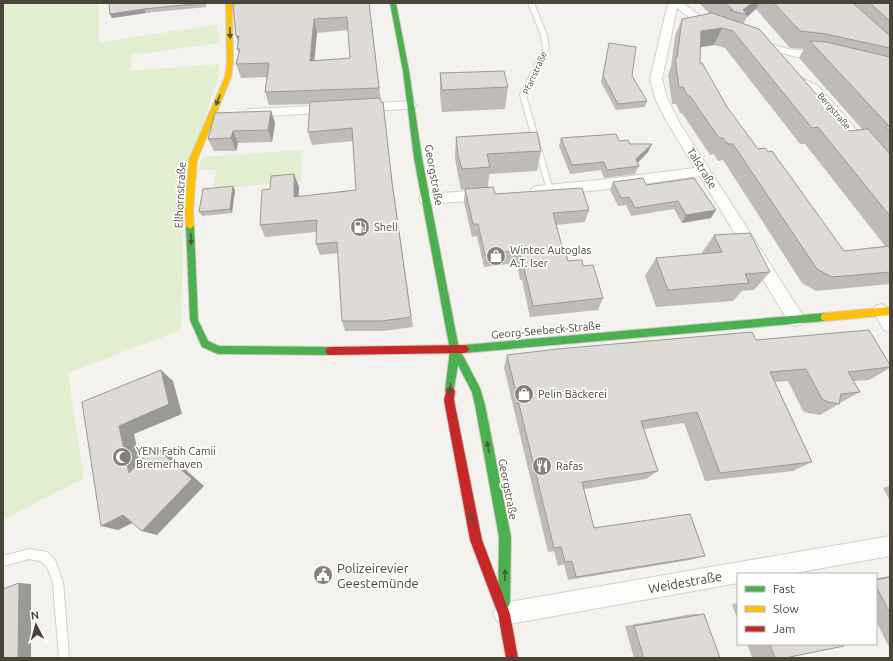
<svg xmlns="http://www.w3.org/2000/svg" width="893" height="661" viewBox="0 0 893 661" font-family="Ubuntu,sans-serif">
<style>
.green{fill:#e1eecf}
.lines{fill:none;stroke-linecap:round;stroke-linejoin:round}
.lane-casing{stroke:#d2d0cb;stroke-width:2}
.street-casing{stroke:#d2d0cb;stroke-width:2}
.fast-casing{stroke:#d3cfc5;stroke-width:2}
.slow-casing{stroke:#d3cfc5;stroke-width:2}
.jam-casing{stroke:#d3cfc5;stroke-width:2}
.lane{fill:#fdfdfc;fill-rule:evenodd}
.street{fill:#fdfdfc;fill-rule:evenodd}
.fast{fill:#4caf50;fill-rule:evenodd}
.slow{fill:#ffc107;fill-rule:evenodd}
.jam{fill:#c62828;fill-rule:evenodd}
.wall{fill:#bfbcb8;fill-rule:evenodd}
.shaded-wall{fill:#9b9996}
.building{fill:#dedbd6;stroke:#9b9996;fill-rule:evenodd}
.oneway{fill:#4b593e}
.labels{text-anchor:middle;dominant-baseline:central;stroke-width:3.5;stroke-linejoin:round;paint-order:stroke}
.far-street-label{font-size:9px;fill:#4b4439;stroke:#fff}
.street-label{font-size:11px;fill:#4b4439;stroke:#fff}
.poi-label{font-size:11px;fill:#4b4439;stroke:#fff;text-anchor:start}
.near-poi-label{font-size:13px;fill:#4b4439;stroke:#fff;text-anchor:start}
.near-street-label{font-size:13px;fill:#4b4439;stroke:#fff}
</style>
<rect width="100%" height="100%" fill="#f4f2ee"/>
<!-- green -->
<path class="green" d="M3,3H99V43L217,24L219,43L131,55L130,71L220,64L218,79L206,115L184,210L181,330L68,373L84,478L3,520Z
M302,150L301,181L213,189L216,170H199L202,157Z"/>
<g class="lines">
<defs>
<path id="lane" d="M528,3H534L547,35L549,49L526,95L553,190L550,192L547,190L520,95L543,49L541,35Z
M29,549L47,552L55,560L63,582L69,658H59L53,582L47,567L41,561L29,559L3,566V556Z"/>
<path id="street" d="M668,3H683L717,29L716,31H708L677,8L662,79L667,98L679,122L802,314L804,319L802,324L796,326L790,324L700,176L599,190L537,196L532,194L530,191L532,188L537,186L599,180L695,168L667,122L655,98L650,79Z
M757,40L788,49L822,53L827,56C819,66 766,49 753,45L752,43Z
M791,73L818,86L890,168V182L885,180L810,92L787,78L785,76L787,74Z
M410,101L414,102L416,105L414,108L362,112L358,111L356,108L358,105L362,104Z
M331,105L335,106L337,109L335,112L250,117L246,116L244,113L246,110L250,109Z
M486,190L491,192L493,195L491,198L486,200L426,204L421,203L419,199L421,195L426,194Z
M881,304C893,309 890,321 890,332L884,330L873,311L875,306Z
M890,536V556L789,574H738V583L504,625L497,621L493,614L497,607L504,603Z"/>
<path id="fast" d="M390,3H396L409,71L422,158L459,349L460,351L461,346L464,345L825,313L828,314L829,317L828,320L825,321L464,353L461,352L480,388L485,405L511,537L510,603L508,607L504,609L500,607L498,603L499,537L475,405L472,392L458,365L453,394L450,395L447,394L445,391L450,350L414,158L403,71Z
M190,223L194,226L198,320L208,341L219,346L330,347L333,348L335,351L333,354L330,355L218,354L202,347L190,320L186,226Z"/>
<path id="slow" d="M226,3H232L233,63L231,77L197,160L193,210L194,226L190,229L186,226L185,210L189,160L225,77L227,63Z
M890,307V315L825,321L822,320L821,317L822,314L825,313Z"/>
<path id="jam" d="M464,345L467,346L469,349L467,352L464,353L330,355L327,354L325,351L327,348L330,347Z
M450,387L453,388L455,391L454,400L482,540L510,614L518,658H506L498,614L470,540L444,400L447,388Z"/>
</defs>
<!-- lane casing -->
<use href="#lane" class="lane-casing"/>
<!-- street casing -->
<use href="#street" class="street-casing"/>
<!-- fast casing -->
<use href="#fast" class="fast-casing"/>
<!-- slow casing -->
<use href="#slow" class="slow-casing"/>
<!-- jam casing -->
<use href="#jam" class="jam-casing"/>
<!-- lane -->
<use href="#lane" class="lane"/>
<!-- street -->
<use href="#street" class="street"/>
<!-- fast -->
<use href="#fast" class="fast"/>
<!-- slow -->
<use href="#slow" class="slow"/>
<!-- jam -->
<use href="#jam" class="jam"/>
</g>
<!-- wall -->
<path class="wall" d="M109,3H206V7L146,13L112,18L110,14Z
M369,3L381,101L413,327L384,331H345L342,321L338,253L320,255L316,244V232L265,237L260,225L270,189L294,174L299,187L298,197L356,190L353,141L312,145L308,132L310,104L269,105L265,92L267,77L241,78L236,64L239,54L237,49L238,41ZM348,30L350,58L314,61L317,33Z
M699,3H890V284L816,291L802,283L723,160L718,161L714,154L710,155L682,113H680L676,104H672L668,75L671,67L675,36L682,19L710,14ZM756,9L790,48L804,49L799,58L862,129L849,131L743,24L747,17ZM714,45L725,48L800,144H805L885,246L844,251L758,149L727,107L700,63V47Z
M609,43L632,76L647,101L645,107L616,110L601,82Z
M440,73L508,87L505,109L442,112L440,95Z
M271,111L275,123L272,142L238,143L236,151H214L208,139Z
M456,137L541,151L537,171L489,174L488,187L495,194L589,210L585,222L556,225L563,250L568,261L583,266L603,298L598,310L530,317L522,280H520L517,263L484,267L477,236L472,237L464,202L465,189L461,190L458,176L455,158Z
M561,138L619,141L630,144L648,152L638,163L639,166L635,174L604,178L601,170L570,174L559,146Z
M613,182L646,185L716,210L711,218L682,223L674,209L631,216L626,205L618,206L610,190Z
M235,190L232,213L202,216L199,212Z
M714,235L770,272L754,290L742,291L733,301L656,307L645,276L656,258L701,254Z
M756,340L890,365V368L869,380L854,381L860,392L840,403L839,404L820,415L808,413L803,411L788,381L775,382L812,462L793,471L705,481L684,423L644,429L658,471L646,479L584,489L594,528L705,556L690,560L568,580L564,564L558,566L554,551L548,552L504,368L507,355Z
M890,486V501L883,488Z
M890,576V649L876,621V578Z
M738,603V621L732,604Z
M692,614H704L720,658H634L625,626Z
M747,644H843L785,658H760L752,657Z"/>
<!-- shaded-wall -->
<path class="shaded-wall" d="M752,3H759L756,9L747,17V15L743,10Z
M144,9L146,13L112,18L110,14Z
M314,19L317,33L313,74L310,61Z
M722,28L714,45L694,48L701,31Z
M236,36H239L241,49Z
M271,111L275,123L272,142L268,130Z
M233,131L238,143L236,151L231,138Z
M652,144L648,152L633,167L636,159Z
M294,174L299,187L298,209L294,197Z
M233,186L235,190L232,213L230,209Z
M716,210L711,218L682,223L686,215Z
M161,370L173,381L182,414L134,434L144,480L129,473L119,426Z
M154,446L168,454L204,486L157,535L142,531Z
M123,515L139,520L118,530L101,526Z
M19,583L31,584V658H18Z"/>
<!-- building -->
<path class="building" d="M109,3H204L144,9L110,14Z
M242,3H369L379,88L265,92L269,63L236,64L240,49H237L239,36H236L233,4ZM347,17L350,58L310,61L314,19Z
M725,3H752L743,10L747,15L730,10H733Z
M774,3H853L890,36V48L826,34L800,31Z
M870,3H890V21Z
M712,13L759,29L849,131L868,129L890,154V216L818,127L812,128L733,31L722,28L701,31L700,63H702L727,107L758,149L765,148L768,152L772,151L844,251L890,246V272L832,277L817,269L733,144H728L723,138H719L690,96H688L683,87H679L675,58H677L682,19Z
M810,41L826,42L890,57V132L885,126H889Z
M609,43L636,47L632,76L647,101L618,104L603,76Z
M504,71L508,87L442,90L440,73Z
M380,98L381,102H383L392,182L411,317L382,321H342L337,242L316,244L317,220L260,225L262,190L270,189L271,176L294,174V197L356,190L352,128L308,132L310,102Z
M271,111L268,130L233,131L231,138L208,139L215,113Z
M537,132L541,151L487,154L490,167L462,169L458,155L456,137Z
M616,134L619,141L628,140L630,144H652L636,159L639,166L607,170L604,162L572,165L561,138Z
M643,178L646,185L694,178L716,210L686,215L678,201L635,208L629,197L621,198L613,182Z
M233,186L230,209L199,212L203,189Z
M493,187L495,194L582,188L589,210L553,213L563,250H565L568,261L582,260L583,266L593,265L603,298L533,306L524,268H523L519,250L485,255L478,224H473L465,189Z
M750,233L770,272L745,274L749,283L668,290L656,258L722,252L714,235Z
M869,330L890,365V367L848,372L860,392L841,394L839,404L828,402L822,399L806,369L770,372L812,462L720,473L697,412L641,421L658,471L582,482L594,528L690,514L705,556L576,577L572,561L565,562L561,547L554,548L507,355L557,349L752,332L756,340Z
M161,370L169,404L119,426L129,473L154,446L192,479L142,531L123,515L101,526L82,402Z
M890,577V613L876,586V580Z
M19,583L18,658H3V589Z
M704,614L720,658H644L634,626Z
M770,644H843L844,646L785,658H775Z"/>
<!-- one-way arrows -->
<defs><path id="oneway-solid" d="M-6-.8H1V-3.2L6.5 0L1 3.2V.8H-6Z"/></defs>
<g class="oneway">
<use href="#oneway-solid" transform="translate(230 33) rotate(89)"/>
<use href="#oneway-solid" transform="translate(218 100) rotate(112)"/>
<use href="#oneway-solid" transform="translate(191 239) rotate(87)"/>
<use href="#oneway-solid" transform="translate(450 389) rotate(97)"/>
<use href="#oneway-solid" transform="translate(488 447) rotate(-101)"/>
<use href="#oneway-solid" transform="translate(471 516) rotate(79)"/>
<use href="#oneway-solid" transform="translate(505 575) rotate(-89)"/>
</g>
<!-- icons -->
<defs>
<symbol id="fuel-disc" viewBox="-11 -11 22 22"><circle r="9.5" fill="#868178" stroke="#fff"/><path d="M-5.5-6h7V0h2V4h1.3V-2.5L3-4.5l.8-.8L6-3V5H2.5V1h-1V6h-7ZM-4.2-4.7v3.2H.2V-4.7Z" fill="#fff"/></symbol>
<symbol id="shop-disc" viewBox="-11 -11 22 22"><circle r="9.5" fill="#868178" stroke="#fff"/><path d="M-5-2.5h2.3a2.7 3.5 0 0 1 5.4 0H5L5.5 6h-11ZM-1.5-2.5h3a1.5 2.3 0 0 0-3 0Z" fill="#fff"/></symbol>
<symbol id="mosque-disc" viewBox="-11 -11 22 22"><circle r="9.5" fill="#868178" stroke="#fff"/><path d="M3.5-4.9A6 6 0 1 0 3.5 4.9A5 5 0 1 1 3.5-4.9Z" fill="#fff"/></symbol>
<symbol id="restaurant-disc" viewBox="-11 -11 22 22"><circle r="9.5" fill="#868178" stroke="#fff"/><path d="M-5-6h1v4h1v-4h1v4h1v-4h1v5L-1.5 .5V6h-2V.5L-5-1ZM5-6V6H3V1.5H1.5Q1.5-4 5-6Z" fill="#fff"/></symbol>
<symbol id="civic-disc" viewBox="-11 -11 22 22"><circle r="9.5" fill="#868178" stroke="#fff"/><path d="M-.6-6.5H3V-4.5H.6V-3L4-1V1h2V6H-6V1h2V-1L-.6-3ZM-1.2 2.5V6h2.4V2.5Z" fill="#fff"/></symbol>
</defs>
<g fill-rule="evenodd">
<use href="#fuel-disc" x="349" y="216" width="22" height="22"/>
<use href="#shop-disc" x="485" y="245" width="22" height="22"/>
<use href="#shop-disc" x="513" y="383" width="22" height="22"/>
<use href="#mosque-disc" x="111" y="446" width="22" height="22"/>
<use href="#restaurant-disc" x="531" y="455" width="22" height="22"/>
<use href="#civic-disc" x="312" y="564" width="22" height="22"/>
</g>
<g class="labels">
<!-- far-street labels -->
<g class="far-street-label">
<text transform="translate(535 73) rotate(-66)">Pfarrstraße</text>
<text transform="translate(834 111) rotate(49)">Bergstraße</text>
</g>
<!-- street labels -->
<g class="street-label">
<text transform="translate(702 168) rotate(58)">Talstraße</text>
<text transform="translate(434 175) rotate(80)">Georgstraße</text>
<text transform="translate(180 195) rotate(-87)">Ellhornstraße</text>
<text transform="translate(546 330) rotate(-5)">Georg-Seebeck-Straße</text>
<text transform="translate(508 489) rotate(79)">Georgstraße</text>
</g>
<!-- poi labels -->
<g class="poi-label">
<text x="374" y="227">Shell</text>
<text x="510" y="250">Wintec Autoglas<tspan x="510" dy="13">A.T. Iser</tspan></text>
<text x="538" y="394">Pelin Bäckerei</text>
<text x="136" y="451">YENI Fatih Camii<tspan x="136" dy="13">Bremerhaven</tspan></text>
<text x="556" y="466">Rafas</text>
</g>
<!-- near-poi labels -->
<g class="near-poi-label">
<text x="337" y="568">Polizeirevier<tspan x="337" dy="15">Geestemünde</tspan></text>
</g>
<!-- near-street labels -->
<g class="near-street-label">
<text transform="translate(685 582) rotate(-10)">Weidestraße</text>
</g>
</g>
<!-- border -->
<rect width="893" height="661" fill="none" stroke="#4b4439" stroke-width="8"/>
<!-- legend -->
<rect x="737" y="573" width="140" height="72" fill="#ffffff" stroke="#b7b4b0"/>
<rect x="745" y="586" width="20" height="6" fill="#4caf50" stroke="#b7b4b0"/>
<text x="773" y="593" font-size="12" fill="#4b4439">Fast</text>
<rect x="745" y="606" width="20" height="6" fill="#ffc107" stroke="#b7b4b0"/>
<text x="773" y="613" font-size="12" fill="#4b4439">Slow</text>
<rect x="745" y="626" width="20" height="6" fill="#c62828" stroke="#b7b4b0"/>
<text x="773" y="633" font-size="12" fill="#4b4439">Jam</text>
<!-- north arrow -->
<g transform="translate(36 625) rotate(354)" stroke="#ffffff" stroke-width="3" paint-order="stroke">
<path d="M0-3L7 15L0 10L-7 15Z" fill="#4b4439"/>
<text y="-6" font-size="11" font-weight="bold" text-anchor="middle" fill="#4b4439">N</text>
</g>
</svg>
